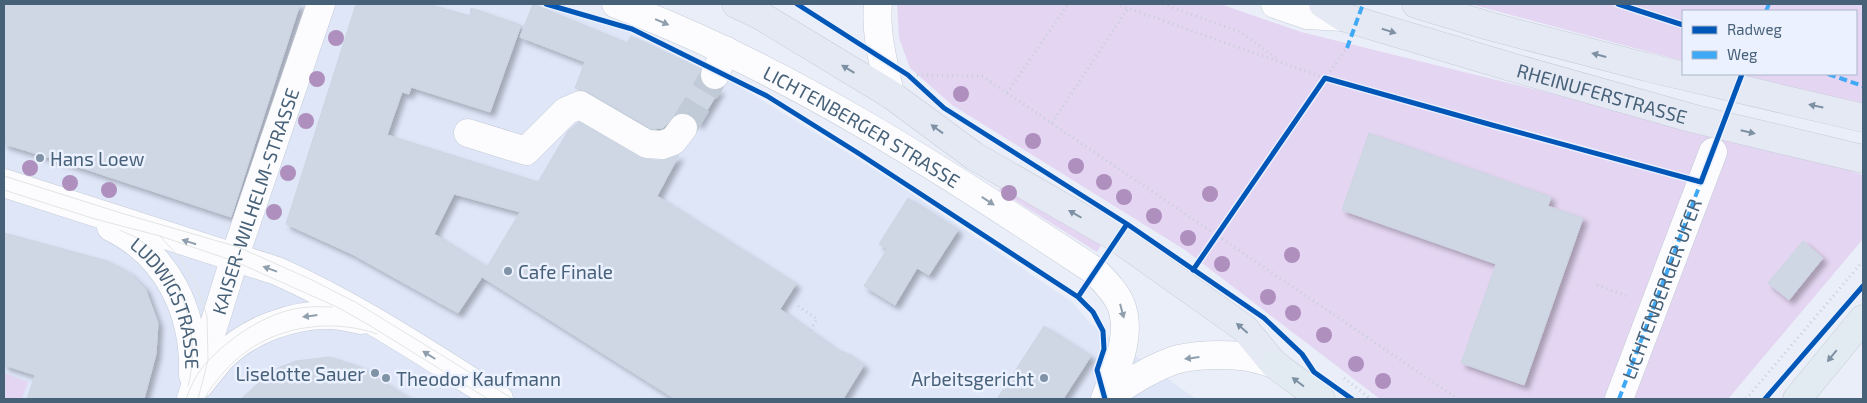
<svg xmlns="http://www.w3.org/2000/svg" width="1867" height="403" viewBox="0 0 1867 403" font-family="'Exo 2',sans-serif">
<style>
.residential{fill:#dee6f8}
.green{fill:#e4d5f2}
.building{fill:#ced7e3;stroke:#ccd5e1;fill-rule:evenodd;filter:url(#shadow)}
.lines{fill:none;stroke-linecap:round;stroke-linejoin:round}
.minor-tunnel{stroke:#c1cbd8;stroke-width:28;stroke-dasharray:28 14;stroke-linecap:butt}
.minor-casing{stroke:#c4ccd7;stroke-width:29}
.major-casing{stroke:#c5cdd7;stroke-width:29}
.highway-casing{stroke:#c5cdd7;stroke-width:29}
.path{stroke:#c7cfd8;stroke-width:3;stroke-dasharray:1 4;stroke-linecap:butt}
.minor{stroke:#fcfcfe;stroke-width:28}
.major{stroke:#e5e9f3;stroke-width:28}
.highway{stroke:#e3ebf2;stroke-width:28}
.tram{stroke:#e2e6e2;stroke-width:1}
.quiet{stroke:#3fa9f5;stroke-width:4;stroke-dasharray:8 4;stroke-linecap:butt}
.cycleway-casing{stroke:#ecf1ff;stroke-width:8}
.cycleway{stroke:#0057b8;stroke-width:5}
.tree{fill:#af8fbd}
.oneway{fill:#8f9fae}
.oneway2{fill:#7e91a4}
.oneway3{fill:#7e91a3}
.poi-dot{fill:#8092a5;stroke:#ecf1ff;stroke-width:2}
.labels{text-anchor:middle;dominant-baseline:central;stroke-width:5;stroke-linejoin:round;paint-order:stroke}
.street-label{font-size:19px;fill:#476179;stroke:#ecf1ff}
.poi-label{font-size:19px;fill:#476179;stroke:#ecf1ff;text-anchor:start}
</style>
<defs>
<filter id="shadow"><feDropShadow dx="4.5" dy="4.5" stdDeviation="2.5" flood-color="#0004"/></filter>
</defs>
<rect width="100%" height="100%" fill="#eaeef8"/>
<!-- residential -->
<path class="residential" d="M4,4H536L631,33L718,73L893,181L1072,302L1091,324L1196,399H4Z"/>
<!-- green -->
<path class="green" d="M897,4H1220L1301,32L1811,157L1863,175V239L1728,399H1380L1185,250L952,105L910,68L899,38Z
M1470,4H1863V104L1730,74H1856V11H1683V61Z
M1004,182L1102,244L1097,252L999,190Z
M4,373L28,382L22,399H4Z"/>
<!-- building -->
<path class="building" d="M4,4H300L231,217L67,163L4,144Z
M356,4H428L470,16L471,8L521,25L490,112L411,87L409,94L402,92L387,135L538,182L568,131L579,122L640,158L661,161L679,155L657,196L796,284L780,309L841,353L843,351L864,365L843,399H675L482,277L458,313L352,254L286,224ZM454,194L520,212L487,267L434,234Z
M533,4L627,43L631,36L701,69L700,78L703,85L710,90L720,89L698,125L693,116L685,113L677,114L663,128L652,129L588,92L575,88L585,62L520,37Z
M1369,133L1551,197L1548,206L1583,218L1524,385L1461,363L1496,264L1342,210Z
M908,198L958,230L929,275L917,268L895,305L864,286L887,249L879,244Z
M4,233L107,261L128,272L145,288L158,323L156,354L144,399H27L35,375L4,365Z
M1803,241L1823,258L1789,300L1768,283Z
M1044,326L1091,356L1063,399H997Z
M330,357L358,366L410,399H241L263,379L280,367L296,361Z"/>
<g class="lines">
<!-- minor-tunnel -->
<path class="minor-tunnel" d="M683,128L715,75"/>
<defs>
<g id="minor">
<path id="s1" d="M616,4C791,70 940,169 1095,271C1104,281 1116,292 1121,305C1133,336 1115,371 1105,399"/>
<path d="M878,4C875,34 884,64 890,94"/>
<path d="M1275,4L1307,15L1343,17"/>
<path d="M715,75L725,50"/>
<path d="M468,133L526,151L566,111L580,105L647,144L662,145L673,141L683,128"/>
<path d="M4,183L277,271C356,306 427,354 499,399"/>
<path id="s2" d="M111,227C168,255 195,312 193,375"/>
<path d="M200,384C207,375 214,366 222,357C249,330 293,314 330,315C340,315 351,318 361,320"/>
<path id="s3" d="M191,399L238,247L321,4"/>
<path d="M1106,399C1126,384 1148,370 1172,361C1192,354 1228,354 1248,357C1257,358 1266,362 1274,364"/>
<path id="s4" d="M1619,399L1713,152"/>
</g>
<g id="major">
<path d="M736,4L761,16L890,94L974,156L1117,238L1244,328L1274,364"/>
<path id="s5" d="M1323,4L1343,17L1511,67L1695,119L1863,159"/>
<path d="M1416,4L1489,26L1646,67L1863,118"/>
</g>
<path id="highway" d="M1274,364L1321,399
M1797,399L1863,319"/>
</defs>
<!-- minor casing -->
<use href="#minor" class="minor-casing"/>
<!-- major casing -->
<use href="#major" class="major-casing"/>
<!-- highway casing -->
<use href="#highway" class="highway-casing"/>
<!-- path -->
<path class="path" d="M1116,4L1325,78L1347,48
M1163,4L1240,32L1278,59
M917,75L982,76L1458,399
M1007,93L1068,4
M1052,123L1128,8
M1200,261L1325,78L1674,175
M1597,285L1627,296
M798,306L817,319L810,331
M1344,378L1371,399
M1746,399L1863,261"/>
<!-- minor -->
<use href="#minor" class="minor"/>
<!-- major -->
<use href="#major" class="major"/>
<!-- highway -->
<use href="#highway" class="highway"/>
<!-- tram -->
<path class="tram" d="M4,176L121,213L238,247L310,279L357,303L513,399
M4,190L95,219L160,236L234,261L337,307L369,325L488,399
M120,230C125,233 132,235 137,238C182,268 202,337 188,386
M160,236L179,257L196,284L207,316L208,360L198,399
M186,399C191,385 198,371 209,360C234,334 272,309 309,307C316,306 324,307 332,307
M204,399C215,381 230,363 247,351C283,325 336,319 377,334"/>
<!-- quiet -->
<path class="quiet" d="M1766,11L1769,4
M1347,48L1363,4
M1828,74L1863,86
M1619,399L1702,179"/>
<defs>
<path id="cycleway" d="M546,4L632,29L767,96L858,153L1078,297L1093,312L1103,331L1104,349L1097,370L1105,399
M797,4L908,75L944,108L1127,224L1264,318L1302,354L1314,372L1352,399
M1618,4L1683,25
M1193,270L1325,78L1492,125L1701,182L1742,74
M1078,297L1127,224
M1765,399L1863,286"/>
</defs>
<!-- cycleway casing -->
<use href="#cycleway" class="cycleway-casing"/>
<!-- cycleway -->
<use href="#cycleway" class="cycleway"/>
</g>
<!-- trees -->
<g class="tree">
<circle cx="336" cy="38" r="8"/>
<circle cx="317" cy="79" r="8"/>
<circle cx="961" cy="94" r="8"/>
<circle cx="306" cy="121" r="8"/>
<circle cx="1033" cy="141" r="8"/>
<circle cx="1076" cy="166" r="8"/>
<circle cx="30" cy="168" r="8"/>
<circle cx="288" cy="173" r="8"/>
<circle cx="1104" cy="182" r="8"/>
<circle cx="70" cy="183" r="8"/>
<circle cx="109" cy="190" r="8"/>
<circle cx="1009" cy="193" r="8"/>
<circle cx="1210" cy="194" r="8"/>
<circle cx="1124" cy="197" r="8"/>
<circle cx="274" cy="212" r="8"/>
<circle cx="1154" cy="216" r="8"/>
<circle cx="1188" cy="238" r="8"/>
<circle cx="1292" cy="255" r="8"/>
<circle cx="1222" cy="264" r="8"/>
<circle cx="1268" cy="297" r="8"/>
<circle cx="1293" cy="313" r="8"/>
<circle cx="1324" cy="335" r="8"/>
<circle cx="1356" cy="364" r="8"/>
<circle cx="1383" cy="381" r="8"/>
</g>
<!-- one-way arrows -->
<defs><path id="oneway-solid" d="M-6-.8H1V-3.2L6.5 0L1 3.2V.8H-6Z" transform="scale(1.25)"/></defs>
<g class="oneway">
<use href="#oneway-solid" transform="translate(662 22) rotate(23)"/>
<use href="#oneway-solid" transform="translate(988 201) rotate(33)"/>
<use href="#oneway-solid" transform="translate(189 242) rotate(-162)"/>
<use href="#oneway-solid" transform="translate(270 269) rotate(-160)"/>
<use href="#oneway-solid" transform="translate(1122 311) rotate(75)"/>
<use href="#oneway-solid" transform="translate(310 316) rotate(173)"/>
<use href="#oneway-solid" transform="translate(429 355) rotate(-148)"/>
<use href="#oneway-solid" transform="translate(1192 358) rotate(173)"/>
</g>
<g class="oneway2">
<use href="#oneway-solid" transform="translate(1389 31) rotate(17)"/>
<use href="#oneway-solid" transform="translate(1599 55) rotate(-165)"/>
<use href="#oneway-solid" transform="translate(848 69) rotate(-149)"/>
<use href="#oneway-solid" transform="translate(1816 106) rotate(-168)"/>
<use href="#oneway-solid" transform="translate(937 129) rotate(-144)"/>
<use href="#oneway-solid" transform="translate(1748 132) rotate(13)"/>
<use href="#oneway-solid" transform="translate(1075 214) rotate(-150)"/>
<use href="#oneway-solid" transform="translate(1242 328) rotate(-139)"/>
</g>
<g class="oneway3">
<use href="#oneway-solid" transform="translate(1832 356) rotate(129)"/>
<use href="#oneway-solid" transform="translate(1298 382) rotate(-143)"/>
</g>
<!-- markers -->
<g class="poi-dot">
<circle cx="40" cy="158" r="5"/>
<circle cx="508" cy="271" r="5"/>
<circle cx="375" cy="373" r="5"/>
<circle cx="386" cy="378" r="5"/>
<circle cx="1044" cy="378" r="5"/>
</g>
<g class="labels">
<!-- street labels -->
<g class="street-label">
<text stroke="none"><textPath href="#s5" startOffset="294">RHEINUFERSTRASSE</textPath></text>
<text stroke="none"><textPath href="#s1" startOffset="275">LICHTENBERGER STRASSE</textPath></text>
<text stroke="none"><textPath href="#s3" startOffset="208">KAISER-WILHELM-STRASSE</textPath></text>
<text stroke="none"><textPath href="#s4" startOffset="118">LICHTENBERGER UFER</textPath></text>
<text stroke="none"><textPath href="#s2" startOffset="100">LUDWIGSTRASSE</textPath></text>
</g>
<!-- poi labels -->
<g class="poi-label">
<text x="50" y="158">Hans Loew</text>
<text x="518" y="271">Cafe Finale</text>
<text x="365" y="373" text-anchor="end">Liselotte Sauer</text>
<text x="396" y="378">Theodor Kaufmann</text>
<text x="1034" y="378" text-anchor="end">Arbeitsgericht</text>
</g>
</g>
<!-- border -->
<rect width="1867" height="403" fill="none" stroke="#476179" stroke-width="10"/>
<!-- legend -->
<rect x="1682" y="10" width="175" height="65" fill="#ecf1ff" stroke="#aab7c9"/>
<rect x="1692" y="26" width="25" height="8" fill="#0057b8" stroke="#aab7c9"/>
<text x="1727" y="35" font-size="15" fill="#476179">Radweg</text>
<rect x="1692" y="51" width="25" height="8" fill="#3fa9f5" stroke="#aab7c9"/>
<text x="1727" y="60" font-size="15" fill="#476179">Weg</text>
</svg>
